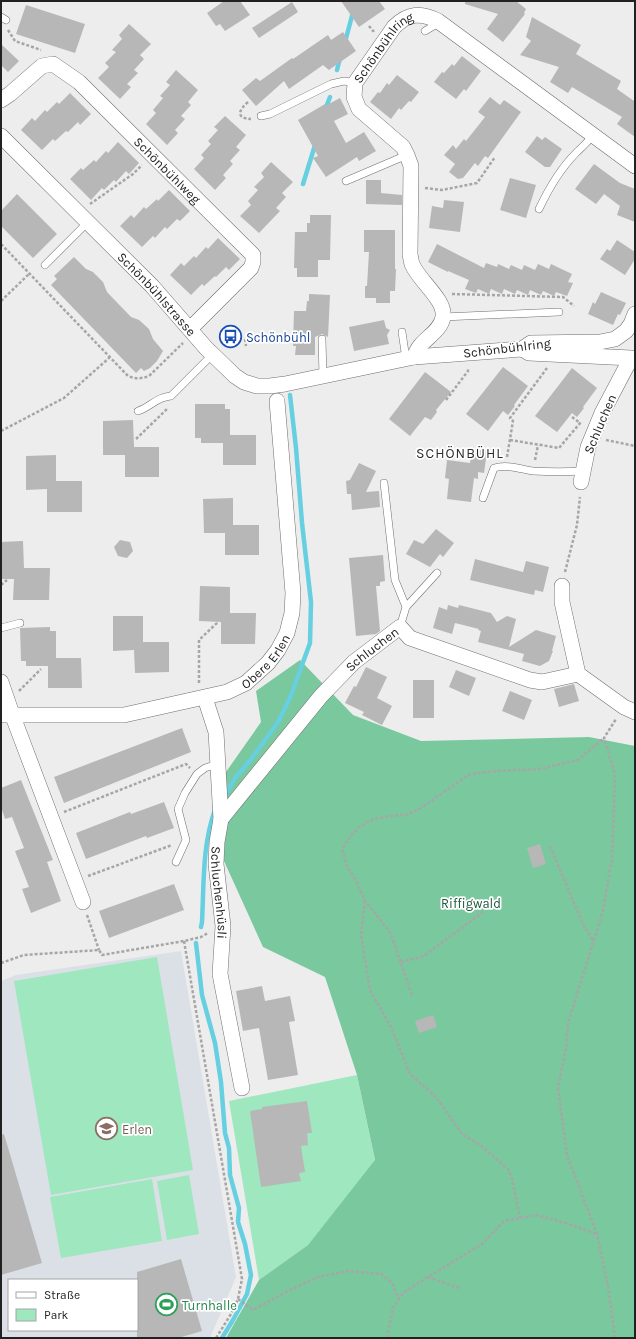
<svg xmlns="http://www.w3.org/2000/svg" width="636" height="1339" viewBox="0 0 636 1339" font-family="Karla,sans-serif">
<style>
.built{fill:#dbe0e7;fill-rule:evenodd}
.green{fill:#9ee7bf}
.forest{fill:#7ac89e}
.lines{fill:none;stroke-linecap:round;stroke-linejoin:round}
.stream{stroke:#66cfe0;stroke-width:4.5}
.building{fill:#b7b7b7}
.lane-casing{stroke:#6f6f70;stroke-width:8}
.street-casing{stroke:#6f6f70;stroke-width:16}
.path{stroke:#a6a6a7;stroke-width:2.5;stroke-dasharray:3 2;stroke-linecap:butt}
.lane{stroke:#fff;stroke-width:7}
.street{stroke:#fff;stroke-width:15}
.labels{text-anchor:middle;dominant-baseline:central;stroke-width:3.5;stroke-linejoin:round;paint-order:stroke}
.street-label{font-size:13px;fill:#212121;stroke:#fff}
.transit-label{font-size:13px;fill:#164399;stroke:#fff;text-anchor:start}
.park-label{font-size:13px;fill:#1d583c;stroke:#fff}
.education-label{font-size:13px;fill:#785e54;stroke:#fff;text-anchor:start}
.leisure-label{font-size:13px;fill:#27864d;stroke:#fff;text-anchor:start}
.neighbourhood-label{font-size:14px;letter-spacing:1px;fill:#2b2c2c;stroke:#fff}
</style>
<rect width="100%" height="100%" fill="#ededee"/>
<!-- built -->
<path class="built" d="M181,951L236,1277L210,1338H1V981L16,975ZM9,1280H137V1330H9Z"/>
<!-- green -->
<path class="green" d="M157,957L193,1170L51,1195L14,981Z
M357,1075L375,1161L308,1245L259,1280L229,1101Z
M189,1175L199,1234L167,1240L157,1181Z
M152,1179L162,1241L61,1258L50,1197Z"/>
<!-- forest -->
<path class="forest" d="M300,660L353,715L421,741L589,737L635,746V1338H226L259,1280L308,1245L375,1160L357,1075L325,977L263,947L224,861L226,772L261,722L256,691Z"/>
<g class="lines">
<!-- stream -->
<path class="stream" d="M345,42L356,1
M337,70L340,58
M325,110L330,97
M303,184L316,142
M226,794L235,778L252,758L278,722L290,698L310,643L311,602L302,523L296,448L290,395
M201,927L202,922C204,885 202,845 215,810
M196,943L202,995L215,1043L221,1082L225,1133L229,1148L230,1175L239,1208L238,1222L245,1244L251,1275L247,1294L233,1320L222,1338"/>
</g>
<!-- building -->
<path class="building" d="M224,1H240L250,15L225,31L220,24L216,26L207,13Z
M341,1H379L385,9L359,27Z
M465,1H516L526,9L524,13L525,14L503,42L487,29L498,14L465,4Z
M292,2L298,12L259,38L252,28Z
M26,5L85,24L75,53L16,34Z
M532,17L581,45L576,54L621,81L617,89L634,101L635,100V137L617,124L622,117L572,87L568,93L550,82L559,67L520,55L531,41L526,37Z
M129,24L151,44L140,55L144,59L134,70L138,73L127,84L131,87L120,99L98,78L109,67L105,63L116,52L112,50L122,39L119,35Z
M343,32L356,51L329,70L323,65L289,89L284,81L256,106L242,90L256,78L260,81L292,58L293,59L328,35L331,40Z
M1,44L19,61L8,72L1,65Z
M462,56L481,71L466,91L464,89L456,99L434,82L442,72L444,73L452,64L454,66Z
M176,70L198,90L188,102L191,105L181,116L185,119L175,130L178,133L167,145L146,124L156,113L153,110L163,98L160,96L170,85L166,82Z
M397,75L419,92L411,102L409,101L401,110L399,108L391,119L370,102L378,92L380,93L387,83L389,85Z
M70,93L91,114L80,125L78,122L68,132L66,131L55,141L53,139L42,150L21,130L32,118L35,121L45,110L47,112L57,102L59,104Z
M490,97L500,105L504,100L521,112L488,158L485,156L478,166L475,163L463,178L458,179L449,172L455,164L444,155L453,145L456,149L464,139L466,141L485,117L478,112Z
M340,98L348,114L334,121L346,143L364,132L376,151L359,161L357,157L326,177L313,158L318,156L298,120L325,104V106Z
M225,116L246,135L236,147L240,150L230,161L233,164L223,175L226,178L215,190L194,169L204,158L201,155L211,144L208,141L218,130L214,127Z
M537,136L542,140L545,137L562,149L550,167H545L525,152Z
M118,142L139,163L129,174L126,171L116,182L114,180L104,190L102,188L91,200L70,179L81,168L83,170L94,160L96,162L106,151L108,153Z
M271,162L293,182L282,193L286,197L276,208L280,211L259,233L240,216L251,205L248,201L258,190L254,187L264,177L261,173Z
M594,164L620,183L635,189V222L617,215L620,206L604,194L596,204L575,189Z
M510,178L536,185L526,218L500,210Z
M366,180H381V193L402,195V205L366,204Z
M169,190L190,211L180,221L177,219L167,229L165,227L155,238L153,236L142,247L120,226L131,215L134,218L144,207L146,209L157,199L158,201Z
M17,194L57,234L33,258L1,226V211Z
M444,200L464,202L460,232L429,228L432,206L443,208Z
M310,215H331L330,260H318V277H297V268H294L295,232H307V223H310Z
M364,230H395V269H396L395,291H390V303H376V298H365V286H367L369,252H364Z
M218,238L240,259L229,270L226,267L216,277L215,276L204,286L202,284L191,295L170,275L181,263L184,266L194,256L196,258L206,247L208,249Z
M617,240L635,252V259L625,275L600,259L607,249L610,251Z
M437,244L484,268L486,263L497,267L498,264L509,269L511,265L522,270L524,265L535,270L538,264L549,269L551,264L572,274L568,282L573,283L567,296L556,292L554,296L543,291L541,295L530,290L528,295L517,290L515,294L504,289L502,294L491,289L489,294L478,289L476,293L465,289L469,280L448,271V272L428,262Z
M74,257L86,269L93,272L103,282L107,292L131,317L139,320L149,329L153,339L163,351L157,361L150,368L144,371L141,368L136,373L51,285L57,279L54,276Z
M601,292L626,303L620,315L618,314L613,325L588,314L593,302L595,304Z
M309,294L330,295L328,337L322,334L315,337V355H295L296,346H293L294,311H306L307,301H309Z
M384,320L386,328L390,330L387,335L389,344L354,351L349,327Z
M503,367L528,386L514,405L515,406L508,415L503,411L488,431L466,414Z
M572,368L597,388L583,407L584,408L577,417L572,413L557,432L535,416Z
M425,372L451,392L436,410L437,412L431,420L425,417L410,436L389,419Z
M195,404H225V409H230V435H256V465H223V443H201V438H195Z
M133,420L134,447H159V477H125V455H103V421Z
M472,449L487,451L484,473L478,472V479L474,478L471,502L447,499L449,479L445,478L447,460L470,463Z
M56,455V481H82V512H47V489L26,490V456Z
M359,463L376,471L366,492L379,491L380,507L352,510L351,494H347L346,481L350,480Z
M233,498V525H259V555H225V533H204L203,499Z
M436,529L454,543L443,557L440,554L430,567L406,554L414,540L423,544Z
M120,540L130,542L133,551L127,558L118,556L114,547Z
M23,541L24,568H50L49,600H13L14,579H1V542Z
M383,555L385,581L380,582V586H376L380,631L376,634L356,636L349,558Z
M475,559L523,572L526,561L549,567L543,592L535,590L534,595L470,580Z
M200,586L230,587V613H256L255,644H221V622L199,621Z
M448,605L458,608L459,605L491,613L497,622L507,616L516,619L509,647L536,630L556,636L552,651H553L549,661L540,666L522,661L524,654L478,642L481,631L478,630L479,629L455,623L452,634L433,628L439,607L447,610Z
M113,616H143V642H169V672L135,673L134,650L113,651Z
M50,627V631H56V658H81L82,688H48V666H26V661H21L20,628Z
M366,667L387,677L377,698L392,706L382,725L362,715L364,712L345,703L354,686L356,687Z
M456,670L476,678L469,696L449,687Z
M413,680H434V718H413Z
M574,684L579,701L559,707L554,689Z
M510,691L532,700L524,720L502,711Z
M182,728L191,752L64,803L54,777Z
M21,780L53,860L47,862L61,901L31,913L22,889L29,887L15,851L24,848L12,817L5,819L1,807V788Z
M164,802L174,828L147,838L146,836L86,859L76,833L130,812L131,814Z
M540,844L546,864L533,868L527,848Z
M174,884L184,910L109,938L99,911Z
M262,986L265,1001L290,996L295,1021L289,1022L298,1075L268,1080L259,1028L243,1031L236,991Z
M433,1015L437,1027L419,1033L415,1021Z
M307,1101L312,1133H307L308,1145L301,1146L305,1172L299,1173L301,1181L261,1187L250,1111L262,1109V1107Z
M4,1134L42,1263L1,1275V1135Z
M181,1259L202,1331L178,1338H137V1272Z"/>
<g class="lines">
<defs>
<path id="lane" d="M1,17L6,20
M425,31L435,25L438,21
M261,116L270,114L331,84L344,81L355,83
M346,181L407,155
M539,209C548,190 561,168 576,153C582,147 588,142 593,135
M45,265L87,223
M443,317L559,312
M402,332L406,359
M322,339L323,377
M138,411C151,407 156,397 171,396L213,354
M384,483L395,580L406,607
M483,498L494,468C507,464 520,469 533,471C550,472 566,472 583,471
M400,627L406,607L437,573
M1,628L20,623
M176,862L186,840L178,809L185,793L197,774L205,768L218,764"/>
<g id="street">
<path id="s1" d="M1,100L10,94L42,66L53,64L79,82L253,255V262L251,268L190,329"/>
<path id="s2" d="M1,136L152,286L206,348L235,376L244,382L257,386H270L285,384L414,357L522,349L531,343L600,342L615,339L626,331L631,324L635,314"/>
<path d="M522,349L529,353L631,358L602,413L588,447L581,482"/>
<path id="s3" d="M414,357C416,354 417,349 420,346C427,337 441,330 443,317C446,300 418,280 412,264C411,261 411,258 410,255L411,166L407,155L403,147L359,109L354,97L355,83L394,27C408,13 421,12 438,21L635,166"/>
<path d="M562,586V602L578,674L624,707L635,712"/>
<path d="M1,682L12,714L83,902"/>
<path id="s4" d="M205,698L216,732L221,819L217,842L216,864L223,926L220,974L242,1088"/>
<path id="s5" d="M1,715H124L227,692L246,683L268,663L278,650L287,633L292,613L293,593L277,401"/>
<path id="s6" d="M221,819L321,696L354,662L400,627L410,638L530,680L542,682L578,674"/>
</g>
</defs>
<!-- lane casing -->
<use href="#lane" class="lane-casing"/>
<!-- street casing -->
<use href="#street" class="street-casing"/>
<!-- path -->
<path class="path" d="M369,26L373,31L374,30
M8,30L15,41L41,50
M248,102C239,110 235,118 251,119
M425,188L442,190L477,183L495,157
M90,204L133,174L142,165
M1,244L128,376C135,379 141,379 149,376L183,343
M452,294L563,297L574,306
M1,301L29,274
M245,339L246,346
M446,400L468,371V368
M572,417L580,423
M1,431L64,398L109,358
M136,439L166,410L167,408
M510,440L559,448L581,422
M606,440L635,446
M507,457L513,421L510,418L547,368
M535,460L538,445
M565,572L577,525L580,497
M1,585L7,580
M199,683V640L218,622
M19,691L41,669
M64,812L186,764L190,768
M550,846L583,924L593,941
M88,876L172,845
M365,901L361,935L370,990L391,1027L410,1074L436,1097L463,1135L480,1145L508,1169L512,1179L520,1218
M87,915L99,950
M184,941L242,1279L238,1299L231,1314L216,1338
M401,962L424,956L483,912
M1,963L24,955L99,950L102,955L184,941L201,937L208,933
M412,995L390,932L365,901L356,881L347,866L342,849L350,837L359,827L371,820L390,816L406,815L421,808L470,774L495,771L540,769L578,760L604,738
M459,1288L428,1277L482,1244L504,1221L536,1215L569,1224L596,1234
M238,1299L253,1310L288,1291L318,1277L348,1271L381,1274L392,1283L399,1300
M387,1338L393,1308L403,1293L428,1277
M615,1338L608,1287L597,1234L567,1155L558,1088L566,1048L568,1023L603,911L612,858L615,774L604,738L616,719"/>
<!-- lane -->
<use href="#lane" class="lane"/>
<!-- street -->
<use href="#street" class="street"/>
</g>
<!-- icons -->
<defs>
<symbol id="bus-ring" viewBox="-11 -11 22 22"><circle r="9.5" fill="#fff" stroke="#1a4fb4" stroke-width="1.5"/><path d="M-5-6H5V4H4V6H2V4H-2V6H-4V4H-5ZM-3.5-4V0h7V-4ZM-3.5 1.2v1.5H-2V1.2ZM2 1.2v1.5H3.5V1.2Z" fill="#1a4fb4"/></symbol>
<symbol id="school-ring" viewBox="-11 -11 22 22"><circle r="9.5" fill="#fff" stroke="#8d6e63" stroke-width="1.5"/><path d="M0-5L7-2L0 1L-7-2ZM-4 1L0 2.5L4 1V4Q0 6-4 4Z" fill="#8d6e63"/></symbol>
<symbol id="stadium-ring" viewBox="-11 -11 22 22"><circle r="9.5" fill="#fff" stroke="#2e9e5b" stroke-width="1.5"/><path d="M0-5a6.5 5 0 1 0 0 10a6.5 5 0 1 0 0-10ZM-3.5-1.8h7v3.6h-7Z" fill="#2e9e5b"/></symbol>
</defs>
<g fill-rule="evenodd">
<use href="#bus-ring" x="218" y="324" width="25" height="25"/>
<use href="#school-ring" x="94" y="1116" width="25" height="25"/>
<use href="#stadium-ring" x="154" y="1292" width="25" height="25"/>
</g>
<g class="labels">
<!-- street labels -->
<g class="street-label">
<text stroke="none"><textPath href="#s3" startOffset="363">Schönbühlring</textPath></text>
<text stroke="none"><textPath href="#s1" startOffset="221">Schönbühlweg</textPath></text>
<text stroke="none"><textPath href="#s2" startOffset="222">Schönbühlstrasse</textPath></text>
<text transform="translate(507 348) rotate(-7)">Schönbühlring</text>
<text transform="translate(600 424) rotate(-67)">Schluchen</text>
<text stroke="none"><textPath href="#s6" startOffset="228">Schluchen</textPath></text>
<text stroke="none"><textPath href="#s5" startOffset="279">Obere Erlen</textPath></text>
<text stroke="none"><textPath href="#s4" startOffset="197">Schluchenhüsli</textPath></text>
</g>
<!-- transit labels -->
<g class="transit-label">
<text x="246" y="337">Schönbühl</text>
</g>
<!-- park labels -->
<g class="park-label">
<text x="471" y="903">Riffigwald</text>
</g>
<!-- education labels -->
<g class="education-label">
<text x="122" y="1129">Erlen</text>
</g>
<!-- leisure labels -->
<g class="leisure-label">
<text x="182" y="1305">Turnhalle</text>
</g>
<!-- neighbourhood labels -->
<g class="neighbourhood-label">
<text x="460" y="453">SCHÖNBÜHL</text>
</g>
</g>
<!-- border -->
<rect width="636" height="1339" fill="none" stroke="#212121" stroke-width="4"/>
<!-- legend -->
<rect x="8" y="1279" width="130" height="52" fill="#ffffff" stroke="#a6a6a6"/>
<rect x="16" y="1292" width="20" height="6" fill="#ffffff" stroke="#a6a6a6"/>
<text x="44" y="1299" font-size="12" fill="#212121">Straße</text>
<rect x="16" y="1309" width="20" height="12" fill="#9ee7bf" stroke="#a6a6a6"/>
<text x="44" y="1319" font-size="12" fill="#212121">Park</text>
</svg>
